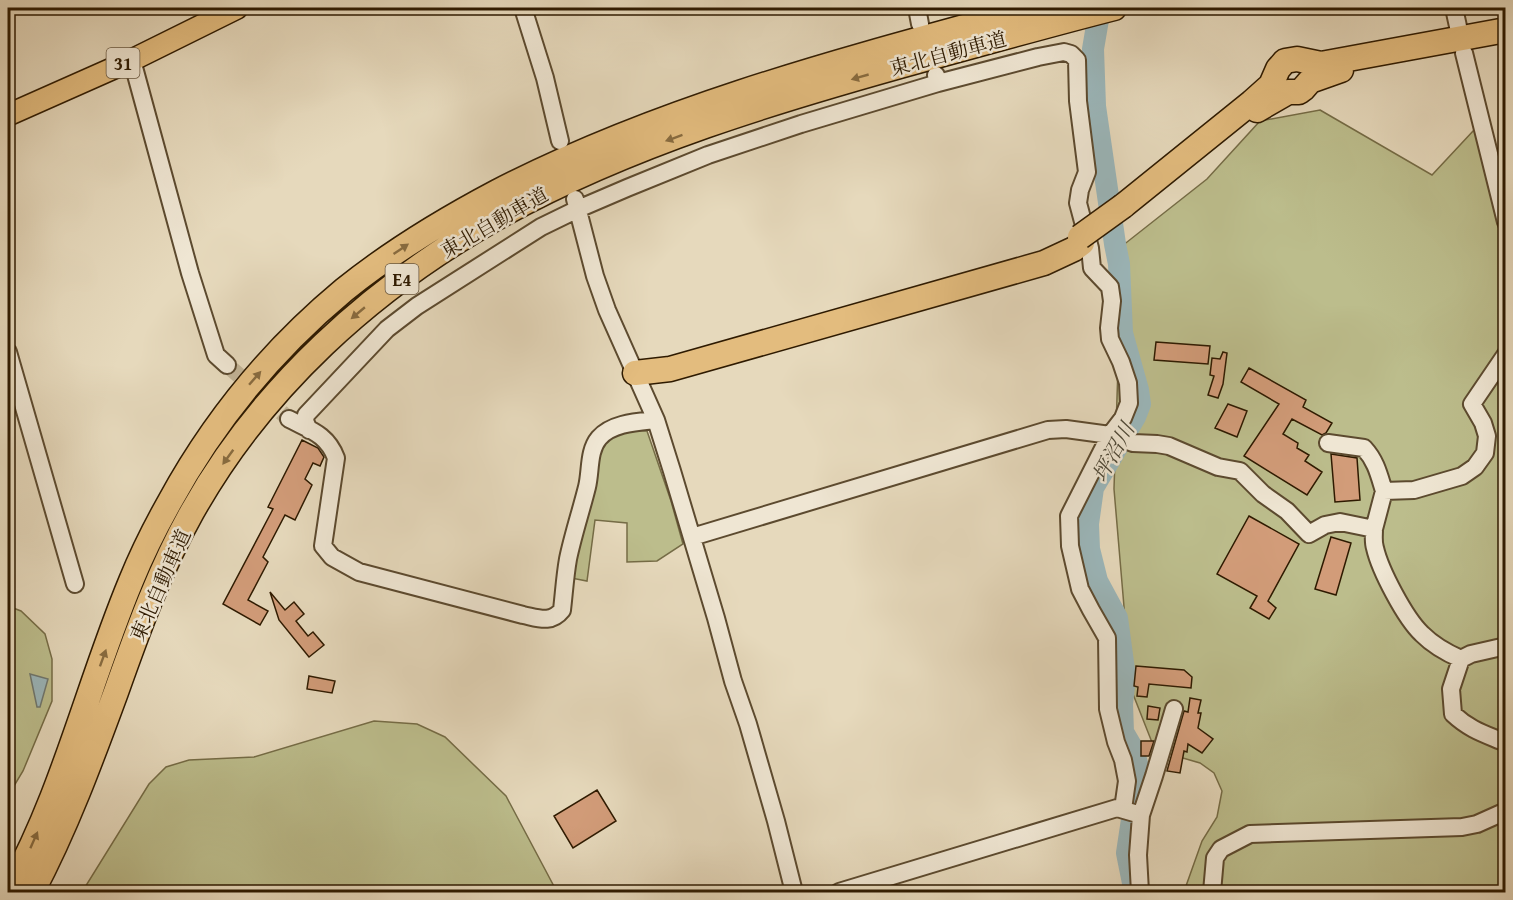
<svg xmlns="http://www.w3.org/2000/svg" width="1513" height="900" viewBox="0 0 1513 900" font-family="'Gentium Book Plus','Noto Serif JP',serif">
<style>
.green{fill:#bcbd8c;stroke:#756c46;stroke-width:1.5}
.water{fill:#9bb7bb;stroke:#6f7870;stroke-width:1.5}
.lines{fill:none;stroke-linecap:round;stroke-linejoin:round}
.river{stroke:#9bb7bb;stroke-width:22}
.building{fill:#d29c79;stroke:#2e1a00;stroke-width:1.5}
.minor-tunnel{stroke:#c1b396;stroke-width:16;stroke-dasharray:16 8;stroke-linecap:butt}
.minor-casing{stroke:#5c4a2f;stroke-width:20}
.major-casing{stroke:#2e1a00;stroke-width:24}
.highway-casing{stroke:#2e1a00;stroke-width:27}
.minor{stroke:#efe6d3;stroke-width:16}
.major{stroke:#e3bc7e;stroke-width:21}
.highway{stroke:#e3bc7e;stroke-width:24}
.highway-bridge-casing{stroke:#2e1a00;stroke-width:27;stroke-linecap:butt}
.highway-bridge{stroke:#e3bc7e;stroke-width:24}
.oneway{fill:#886b3f}
.labels{text-anchor:middle;dominant-baseline:central;stroke-width:5;stroke-linejoin:round;paint-order:stroke}
.shield{fill:#efe6d3;stroke:#68573f;stroke-width:1.5}
.shield-label{font-size:18px;font-weight:bold;fill:#2e1a00}
.street-label{font-size:20px;fill:#2e1a00;stroke:#efe6d3}
.water-label{font-size:21px;font-style:italic;fill:#4f4938;stroke:#efe6d3}
</style>
<rect width="100%" height="100%" fill="#e6d9bc"/>
<filter id="stains"><feTurbulence type="fractalNoise" baseFrequency=".00333" numOctaves="4"/><feColorMatrix values="0 0 0 0 .2 0 0 0 0 .09 0 0 0 0 .02 0 0 0 .5 -.17"/></filter>
<radialGradient id="worn" r=".72"><stop offset=".6" stop-color="#630" stop-opacity="0"/><stop offset="1" stop-color="#630" stop-opacity=".3"/></radialGradient>
<!-- green -->
<path class="green" d="M1320,110L1432,175L1488,115L1503,173H1506L1505,892H1185L1186,886L1202,841L1217,817L1222,791L1214,773L1200,763L1155,750L1131,689L1114,489L1122,246L1207,179L1260,121Z
M630,430L647,431L671,501L683,544L657,561L627,562V523L595,520L587,581L571,578L599,451L607,439Z
M8,606L21,611L45,634L52,659V701L23,771L8,796Z
M374,721L417,724L445,737L506,796L557,892H82L149,784L166,767L189,760L254,757Z"/>
<!-- water -->
<path class="water" d="M30,674L48,679L40,707H37Z"/>
<g class="lines">
<!-- river -->
<path class="river" d="M1100,8L1093,49L1095,106L1115,244L1119,264L1122,333L1138,390L1140,404L1135,417L1093,488L1088,524L1089,549L1097,581L1117,618L1125,677L1122,704L1123,732L1133,749L1138,767L1136,793L1127,853L1133,883V892"/>
</g>
<!-- building -->
<path class="building" d="M1156,342L1210,346L1208,364L1154,360Z
M1223,352L1227,353L1223,384L1218,398L1208,395L1214,376L1210,375L1212,358L1220,359Z
M1249,368L1306,400L1303,407L1332,423L1326,433L1322,435L1292,419L1283,434L1298,443L1297,448L1309,455L1305,461L1322,472L1307,495L1244,456L1279,404L1241,382Z
M1228,404L1247,411L1237,437L1215,428Z
M302,440L318,448L324,457L320,466L313,463L305,479L312,485L295,520L285,515L263,557L268,562L248,600L268,611L260,625L223,604L273,509L268,507Z
M1331,454L1357,458L1360,500L1335,502Z
M1249,516L1299,544L1268,601L1276,608L1269,619L1250,608L1257,596L1217,574Z
M1331,537L1351,543L1336,595L1315,589Z
M270,592L285,610L294,602L304,614L296,621L308,636L313,632L324,645L309,657L279,620Z
M1136,666L1184,670L1192,677L1191,688L1149,684L1147,697L1137,696L1138,687L1134,686Z
M309,676L335,681L332,693L307,689Z
M1190,698L1201,700L1198,713H1201L1198,728L1213,739L1202,753L1188,744L1187,752L1184,751L1180,773L1167,771L1184,711L1188,712Z
M1148,706L1160,708L1158,720L1147,719Z
M1141,741H1154L1149,756H1141Z
M597,790L616,821L573,848L554,816Z"/>
<g class="lines">
<!-- minor-tunnel -->
<path class="minor-tunnel" d="M227,365L289,419"/>
<defs>
<path id="minor" d="M523,8L545,78L560,141
M917,8L920,24
M1454,8L1459,31
M1464,53L1506,222
M132,60L190,273L216,355L227,365
M936,75L938,83L1038,57L1064,52L1071,54L1077,60L1078,101L1087,172L1080,190L1078,203L1090,248L1092,268L1110,287L1112,301L1109,328L1110,339L1121,362L1128,383L1129,403L1123,418L1110,435L1069,516L1070,546L1080,589L1091,610L1107,638L1108,709L1116,742L1123,760L1127,781L1123,809
M575,199L595,276L607,310L656,420L672,471L716,618L733,681L748,724L776,821L794,892
M8,352L75,584
M289,419C310,430 327,434 336,458L323,546L332,557L359,572L523,615C538,618 551,624 562,610C564,593 565,576 568,559C573,535 581,511 587,487C591,471 588,451 599,438C612,423 637,422 656,420
M309,430L305,421L306,415L387,329L417,306L541,227L578,209L627,188L708,155L801,124L938,83
M1328,443L1364,448C1376,461 1379,475 1384,491
M1374,529L1384,491L1414,490L1462,476L1475,467L1485,453L1487,436L1483,423L1472,404L1506,354
M692,537L1048,430L1066,429L1110,435L1133,443L1157,444L1169,446L1218,467L1240,471L1263,494L1287,511L1309,534L1325,525L1340,522L1374,529C1374,536 1373,542 1375,548C1380,570 1405,618 1422,634C1433,645 1447,653 1461,659L1471,654L1506,646
M1461,659L1451,689L1453,714C1470,730 1485,734 1506,743
M1141,815L1154,776L1174,709
M839,892L1117,808L1141,815L1138,855L1140,892
M1212,892L1215,858L1221,849L1250,834L1462,827L1477,824L1506,811"/>
<path id="major" d="M8,115L132,60L237,8"/>
<path id="highway" d="M1257,110L1288,92H1299L1303,89L1310,81L1341,70
M1123,206L1252,102L1271,85L1278,69L1285,61L1297,59L1321,64L1506,30
M635,373L670,369L1044,263L1074,249L1082,243
M8,892C63,795 88,684 131,581C142,554 155,528 169,503C213,422 273,349 344,290C391,252 444,220 497,192C666,105 851,58 1034,8
M32,892C66,828 91,760 116,692C138,630 160,569 192,512C262,387 372,288 496,218C628,144 780,99 925,59C988,42 1051,24 1114,8"/>
</defs>
<!-- minor casing -->
<use href="#minor" class="minor-casing"/>
<!-- major casing -->
<use href="#major" class="major-casing"/>
<!-- highway casing -->
<use href="#highway" class="highway-casing"/>
<!-- minor -->
<use href="#minor" class="minor"/>
<!-- major -->
<use href="#major" class="major"/>
<!-- highway -->
<use href="#highway" class="highway"/>
<defs>
<path id="highway-bridge" d="M1080,237L1123,206"/>
</defs>
<!-- highway-bridge casing -->
<use href="#highway-bridge" class="highway-bridge-casing"/>
<!-- highway-bridge -->
<use href="#highway-bridge" class="highway-bridge"/>
</g>
<!-- one-way arrows -->
<defs><path id="oneway-solid" d="M-6-.8H1V-3.2L6.5 0L1 3.2V.8H-6Z" transform="scale(1.5)"/></defs>
<g class="oneway">
<use href="#oneway-solid" transform="translate(860 77) rotate(164)"/>
<use href="#oneway-solid" transform="translate(674 138) rotate(160)"/>
<use href="#oneway-solid" transform="translate(401 249) rotate(-34)"/>
<use href="#oneway-solid" transform="translate(358 313) rotate(140)"/>
<use href="#oneway-solid" transform="translate(255 378) rotate(-49)"/>
<use href="#oneway-solid" transform="translate(228 457) rotate(126)"/>
<use href="#oneway-solid" transform="translate(103 658) rotate(-70)"/>
<use href="#oneway-solid" transform="translate(34 840) rotate(-66)"/>
</g>
<g class="labels">
<!-- shield labels -->
<g class="shield">
<rect x="106.5" y="48" width="33" height="30" rx="4.5"/>
<rect x="385.5" y="264" width="33" height="30" rx="4.5"/>
</g>
<g class="shield-label">
<text x="123" y="63">31</text>
<text x="402" y="279">E4</text>
</g>
<!-- street labels -->
<g class="street-label">
<text transform="translate(948 53) rotate(-15)">東北自動車道</text>
<text transform="translate(494 222) rotate(-30)">東北自動車道</text>
<text transform="translate(160 585) rotate(-66)">東北自動車道</text>
</g>
<!-- water labels -->
<g class="water-label">
<text transform="translate(1113 452) rotate(-61)">坪沼川</text>
</g>
</g>
<!-- margin -->
<rect width="1513" height="900" fill="none" stroke="#e6d9bc" stroke-width="30"/>
<rect x="9" y="9" width="1495" height="882" fill="none" stroke="#2e1a00" stroke-width="3"/>
<rect x="15" y="15" width="1483" height="870" fill="none" stroke="#2e1a00" stroke-width="1.5"/>
<rect width="100%" height="100%" filter="url(#stains)"/>
<rect width="100%" height="100%" fill="url(#worn)"/>
</svg>
